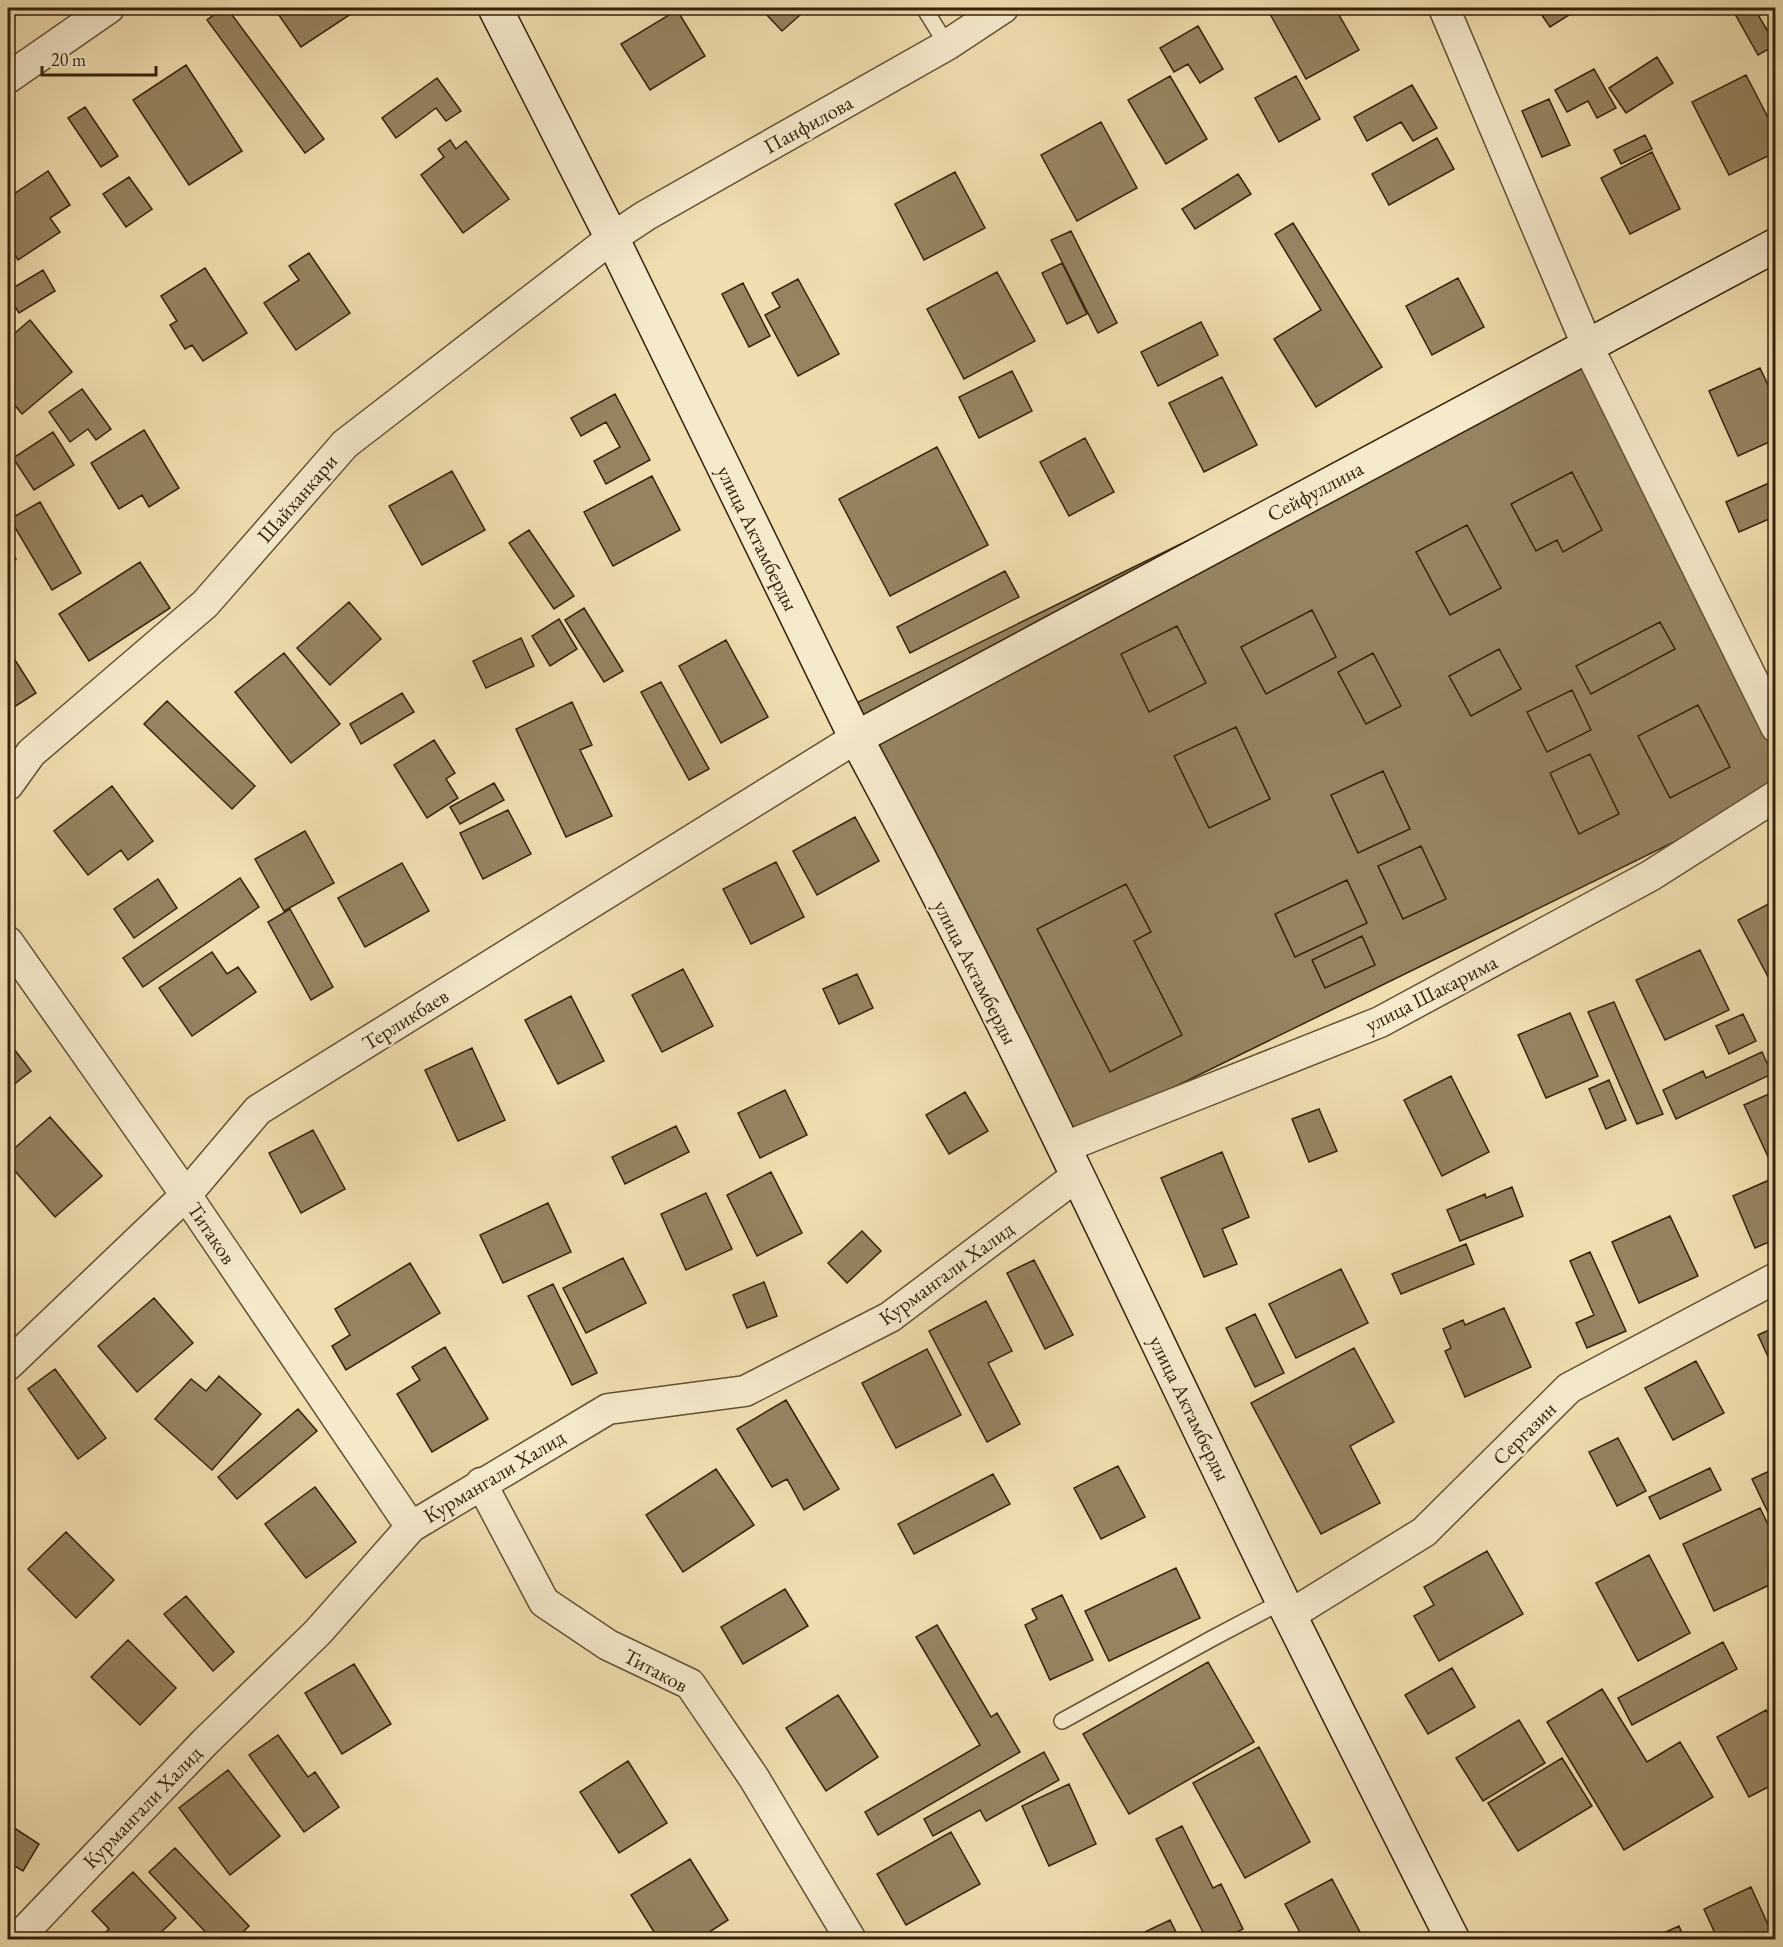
<svg xmlns="http://www.w3.org/2000/svg" width="1783" height="1947" viewBox="0 0 1783 1947" font-family="'EB Garamond',serif">
<style>
.building{fill:#968461;stroke:#34220c;stroke-width:1.5}
.lines{fill:none;stroke-linecap:round;stroke-linejoin:round}
.lane-casing{stroke:#635135;stroke-width:18}
.street-casing{stroke:#635135;stroke-width:33}
.secondary-casing{stroke:#34220c;stroke-width:36}
.lane{stroke:#f5eacc;stroke-width:15}
.street{stroke:#f5eacc;stroke-width:30}
.secondary{stroke:#f5eacc;stroke-width:33}
.labels{text-anchor:middle;dominant-baseline:central;stroke-width:4.5;stroke-linejoin:round;paint-order:stroke}
.street-label{font-size:21px;fill:#34220c;stroke:#f5eacc}
</style>
<rect width="100%" height="100%" fill="#f0deb0"/>
<filter id="stains"><feTurbulence type="fractalNoise" baseFrequency=".00333" numOctaves="4"/><feColorMatrix values="0 0 0 0 .2 0 0 0 0 .09 0 0 0 0 .02 0 0 0 .5 -.17"/></filter>
<radialGradient id="worn" r=".72"><stop offset=".6" stop-color="#630" stop-opacity="0"/><stop offset="1" stop-color="#630" stop-opacity=".3"/></radialGradient>
<!-- building -->
<path class="building" d="M223,8H227L324,139L305,153L207,20Z
M274,8H360L301,47Z
M769,8H808L782,31L764,12Z
M1283,8H1335L1359,50L1306,79L1270,14Z
M1537,8H1580L1550,27Z
M1746,8H1754L1776,45L1758,55L1735,14Z
M677,10L705,56L650,90L621,44Z
M1198,26L1223,69L1200,83L1188,64L1174,72L1160,48Z
M1657,57L1673,83L1626,113L1609,88Z
M186,65L242,151L189,185L133,100Z
M1594,69L1616,108L1597,118L1588,101L1567,112L1555,90Z
M1746,75L1776,133V152L1729,175L1692,102Z
M1170,76L1207,139L1166,164L1128,100Z
M1296,76L1320,119L1279,142L1255,98Z
M437,78L461,111L446,121L436,108L396,138L382,118Z
M1412,85L1437,128L1413,141L1401,122L1367,141L1354,117Z
M1549,99L1570,145L1542,157L1522,111Z
M85,107L118,156L101,167L68,118Z
M1101,122L1137,188L1077,221L1041,155Z
M1645,135L1652,149L1621,164L1614,150Z
M1437,138L1454,169L1389,205L1372,174Z
M450,140L456,149L466,141L509,199L463,233L421,175L444,157L438,149Z
M1652,152L1680,209L1630,234L1601,178Z
M48,171L70,205L50,218L60,232L18,260L8,244V198Z
M955,172L985,228L924,260L895,204Z
M1238,174L1251,194L1195,229L1182,209Z
M129,177L152,209L126,227L103,194Z
M1293,223L1382,367L1316,407L1274,339L1321,310L1275,234Z
M1071,231L1117,323L1098,333L1051,240Z
M309,253L350,313L296,350L264,303L299,280L289,266Z
M1062,263L1087,314L1067,324L1042,273Z
M205,268L247,333L203,361L192,345L185,349L170,325L177,321L161,296Z
M43,270L55,291L19,313L8,295V291Z
M997,272L1035,341L964,379L927,309Z
M1458,278L1484,327L1432,355L1406,306Z
M798,279L839,354L798,376L765,315L780,307L772,293Z
M743,283L770,336L749,347L722,294Z
M30,320L72,372L22,414L8,397V339Z
M1201,322L1218,355L1158,386L1141,352Z
M1587,345L1776,727V792L1062,1142L848,707Z
M1760,368L1776,402V439L1738,456L1709,391Z
M1012,371L1032,411L979,438L959,397Z
M1222,377L1257,445L1204,472L1169,403Z
M82,389L111,429L96,440L88,429L70,442L49,412Z
M615,394L650,460L606,484L594,461L620,447L606,422L581,436L571,418Z
M144,430L179,488L149,507L142,495L119,509L91,463Z
M53,432L74,465L34,490L13,458Z
M1085,438L1114,492L1069,516L1040,462Z
M937,447L988,545L890,596L839,499Z
M452,471L485,530L422,565L389,506Z
M1572,472L1602,530L1563,552L1557,540L1536,551L1511,504Z
M652,476L680,530L613,566L584,512Z
M1776,480V516L1739,532L1726,502Z
M40,502L81,573L52,590L10,519Z
M1467,525L1501,588L1450,615L1416,552Z
M529,530L574,596L554,609L509,543Z
M8,546L16,559L8,565Z
M140,562L170,608L89,661L59,614Z
M1005,571L1019,597L910,653L897,627Z
M349,602L381,639L330,685L297,648Z
M584,608L623,671L604,682L565,620Z
M1312,610L1336,657L1266,694L1241,647Z
M559,619L577,649L550,666L532,636Z
M1660,622L1675,649L1591,694L1576,666Z
M1177,626L1206,683L1149,712L1121,654Z
M521,638L534,666L486,688L473,661Z
M726,640L768,717L721,743L679,666Z
M8,649L36,693L8,711Z
M1499,649L1521,689L1471,716L1449,676Z
M284,653L340,724L291,763L235,692Z
M1373,653L1401,706L1366,724L1338,672Z
M661,682L709,769L689,780L641,692Z
M1572,690L1591,730L1547,752L1527,712Z
M402,693L414,712L361,744L350,724Z
M167,701L255,786L232,809L144,724Z
M572,702L592,745L580,750L612,816L566,837L516,729Z
M1698,705L1730,767L1670,798L1638,736Z
M1236,727L1270,799L1209,828L1174,756Z
M434,740L455,773L446,779L458,798L427,818L394,765Z
M1590,754L1619,814L1579,834L1550,773Z
M1383,771L1410,829L1358,853L1331,795Z
M494,783L504,800L460,824L450,807Z
M112,786L153,841L128,860L121,850L88,875L54,831Z
M508,810L531,854L483,879L460,833Z
M855,817L879,861L817,895L793,851Z
M305,831L334,883L284,911L255,859Z
M1421,846L1446,899L1403,919L1378,866Z
M776,862L804,917L751,944L723,889Z
M402,863L429,911L365,947L338,898Z
M240,878L259,907L143,987L123,958Z
M158,879L177,908L134,938L114,909Z
M1347,880L1367,923L1295,957L1275,914Z
M1126,884L1151,932L1134,941L1182,1035L1110,1072L1037,929Z
M1776,900V990H1775L1738,920Z
M290,909L333,987L311,1000L268,922Z
M1362,936L1375,965L1325,988L1312,960Z
M1700,950L1729,1010L1665,1040L1636,980Z
M212,952L227,974L238,967L256,992L192,1036L159,988Z
M683,969L713,1026L662,1052L632,995Z
M857,974L873,1008L839,1024L823,989Z
M571,996L604,1061L558,1084L525,1020Z
M1614,1002L1663,1114L1637,1124L1588,1012Z
M1570,1013L1598,1076L1546,1098L1518,1035Z
M1743,1014L1756,1041L1729,1054L1716,1026Z
M472,1048L505,1120L458,1141L425,1070Z
M14,1049L31,1071L8,1089V1054Z
M1762,1052L1772,1074L1676,1119L1663,1090L1703,1071L1706,1078Z
M1451,1076L1489,1152L1442,1176L1404,1100Z
M1609,1080L1626,1120L1606,1129L1589,1089Z
M785,1090L807,1135L760,1158L738,1113Z
M965,1092L988,1131L949,1154L926,1115Z
M1769,1094L1776,1108V1158L1770,1161L1744,1105Z
M1319,1109L1337,1151L1309,1162L1292,1119Z
M50,1117L102,1176L55,1217L8,1163V1154Z
M676,1126L689,1152L625,1184L612,1157Z
M313,1130L345,1189L301,1213L269,1153Z
M1222,1152L1249,1217L1222,1229L1237,1264L1204,1277L1161,1178Z
M771,1172L802,1233L757,1256L727,1195Z
M1776,1177V1239L1755,1248L1733,1196Z
M1512,1187L1523,1216L1460,1241L1447,1210L1485,1194L1486,1198Z
M706,1193L732,1249L686,1270L661,1214Z
M548,1203L571,1252L503,1283L480,1235Z
M1670,1216L1698,1276L1639,1303L1612,1242Z
M862,1231L881,1251L847,1283L828,1263Z
M1466,1244L1474,1264L1401,1294L1392,1274Z
M1590,1252L1626,1331L1587,1348L1576,1323L1594,1315L1570,1261Z
M623,1258L646,1303L586,1333L563,1288Z
M1034,1260L1073,1335L1045,1349L1007,1273Z
M410,1263L440,1313L346,1370L332,1346L350,1335L335,1309Z
M1341,1269L1368,1323L1296,1358L1269,1304Z
M764,1282L777,1316L747,1328L733,1295Z
M553,1284L597,1373L572,1385L528,1296Z
M154,1298L193,1343L137,1392L98,1346Z
M986,1301L1012,1351L988,1363L1020,1424L987,1442L929,1331Z
M1504,1308L1531,1367L1465,1397L1445,1351L1451,1348L1443,1329L1463,1320L1465,1325Z
M1255,1314L1284,1373L1255,1387L1226,1328Z
M1776,1327V1374L1758,1335Z
M445,1347L488,1419L432,1452L397,1394L420,1380L412,1367Z
M1354,1348L1394,1422L1350,1446L1380,1503L1321,1534L1251,1403Z
M927,1349L961,1415L896,1448L862,1383Z
M1696,1361L1724,1413L1673,1440L1645,1388Z
M55,1369L106,1438L78,1459L28,1389Z
M219,1376L261,1414L212,1470L155,1419L191,1379L206,1391Z
M786,1400L839,1489L804,1510L787,1479L772,1487L737,1429Z
M298,1409L317,1431L237,1499L218,1477Z
M1618,1438L1646,1491L1617,1506L1589,1452Z
M1118,1466L1145,1517L1101,1539L1074,1488Z
M1710,1468L1721,1490L1660,1519L1649,1497Z
M1776,1468V1529L1752,1479Z
M716,1469L754,1525L683,1572L646,1515Z
M993,1474L1010,1504L914,1554L898,1524Z
M315,1487L356,1542L306,1578L265,1524Z
M1760,1508L1776,1541V1582L1714,1611L1683,1544Z
M66,1532L114,1580L76,1618L28,1569Z
M1487,1551L1523,1614L1439,1661L1414,1616L1434,1605L1424,1587Z
M1649,1555L1690,1633L1638,1661L1596,1583Z
M1176,1568L1200,1618L1109,1661L1085,1611Z
M785,1589L808,1626L743,1664L721,1627Z
M1062,1595L1093,1660L1050,1680L1025,1625L1037,1619L1032,1609Z
M186,1596L234,1652L213,1671L164,1614Z
M937,1625L991,1717L997,1713L1020,1752L878,1835L865,1812L980,1745L916,1637Z
M128,1640L176,1688L140,1725L91,1677Z
M1723,1642L1737,1669L1632,1725L1618,1698Z
M1208,1662L1254,1742L1129,1814L1083,1734Z
M354,1664L391,1724L342,1754L305,1693Z
M1452,1668L1475,1707L1428,1734L1405,1695Z
M1602,1689L1647,1762L1680,1742L1713,1797L1624,1850L1547,1722Z
M838,1695L878,1757L826,1791L786,1728Z
M1766,1710L1776,1728V1783L1749,1797L1717,1737Z
M1519,1720L1545,1763L1483,1801L1456,1758Z
M278,1735L308,1777L315,1772L339,1807L304,1832L249,1755Z
M1259,1747L1310,1842L1245,1878L1193,1783Z
M1044,1752L1059,1780L986,1821L980,1810L933,1836L924,1819Z
M1562,1758L1592,1806L1518,1851L1488,1803Z
M628,1761L667,1823L619,1853L580,1792Z
M228,1770L280,1836L230,1875L179,1808Z
M1069,1784L1096,1844L1049,1866L1022,1806Z
M8,1824L39,1844L23,1871L8,1862Z
M1182,1826L1213,1888L1221,1884L1243,1929L1222,1940H1207L1156,1839Z
M951,1832L980,1884L906,1925L877,1874Z
M175,1848L249,1926L235,1940H213L149,1872Z
M690,1859L728,1920L697,1940H659L631,1895Z
M133,1872L176,1918L153,1940H102L100,1937L109,1929L92,1911Z
M1332,1879L1360,1932L1347,1940H1304L1285,1904Z
M1751,1887L1775,1940H1718L1704,1909Z
M1170,1920L1180,1940H1128Z
M1679,1926L1685,1940H1648Z"/>
<g class="lines">
<defs>
<path id="lane" d="M924,8L947,45
M1062,1721L1213,1638L1283,1601"/>
<path id="street" d="M1444,8L1587,345L1776,727
M8,78L109,8
M8,785L31,753L205,604L345,444L612,238L645,216L947,45L1003,8
M8,942L186,1195L411,1527
M1065,1147L1380,1022L1650,876L1776,796
M8,1365L186,1195L258,1110L856,738
M481,1483L544,1602L608,1645L690,1684L754,1778L851,1940
M1290,1615L1424,1532L1569,1388L1776,1278
M16,1940L204,1743L318,1632L411,1527L608,1409L745,1391L890,1317L1078,1175"/>
<path id="secondary" d="M495,8L612,238L856,738C1009,1021 1142,1314 1283,1602C1339,1715 1396,1827 1453,1940
M856,738L1776,245"/>
</defs>
<!-- lane casing -->
<use href="#lane" class="lane-casing"/>
<!-- street casing -->
<use href="#street" class="street-casing"/>
<!-- secondary casing -->
<use href="#secondary" class="secondary-casing"/>
<!-- lane -->
<use href="#lane" class="lane"/>
<!-- street -->
<use href="#street" class="street"/>
<!-- secondary -->
<use href="#secondary" class="secondary"/>
</g>
<g class="labels">
<!-- street labels -->
<g class="street-label">
<text transform="translate(808 124) rotate(-29)">Панфилова</text>
<text transform="translate(1315 491) rotate(-28)">Сейфуллина</text>
<text transform="translate(297 498) rotate(-49)">Шайханкари</text>
<text transform="translate(758 538) rotate(64)">улица Актамберды</text>
<text transform="translate(976 972) rotate(63)">улица Актамберды</text>
<text transform="translate(1431 993) rotate(-27)">улица Шакарима</text>
<text transform="translate(405 1019) rotate(-32)">Терликбаев</text>
<text transform="translate(212 1233) rotate(56)">Титаков</text>
<text transform="translate(946 1273) rotate(-36)">Курмангали Халид</text>
<text transform="translate(1190 1408) rotate(64)">улица Актамберды</text>
<text transform="translate(1524 1433) rotate(-45)">Сергазин</text>
<text transform="translate(494 1476) rotate(-31)">Курмангали Халид</text>
<text transform="translate(656 1670) rotate(28)">Титаков</text>
<text transform="translate(142 1807) rotate(-46)">Курмангали Халид</text>
</g>
</g>
<!-- margin -->
<rect width="1783" height="1947" fill="none" stroke="#f0deb0" stroke-width="30"/>
<rect x="9" y="9" width="1765" height="1929" fill="none" stroke="#34220c" stroke-width="3"/>
<rect x="15" y="15" width="1753" height="1917" fill="none" stroke="#34220c" stroke-width="1.5"/>
<!-- scale -->
<path d="M42 66v9h114v-9" fill="none" stroke="#34220c" stroke-width="3"/>
<text x="51" y="66" font-size="18" fill="#34220c" stroke="#f5eacc" stroke-width="4.5" paint-order="stroke">20 m</text>
<rect width="100%" height="100%" filter="url(#stains)"/>
<rect width="100%" height="100%" fill="url(#worn)"/>
</svg>
